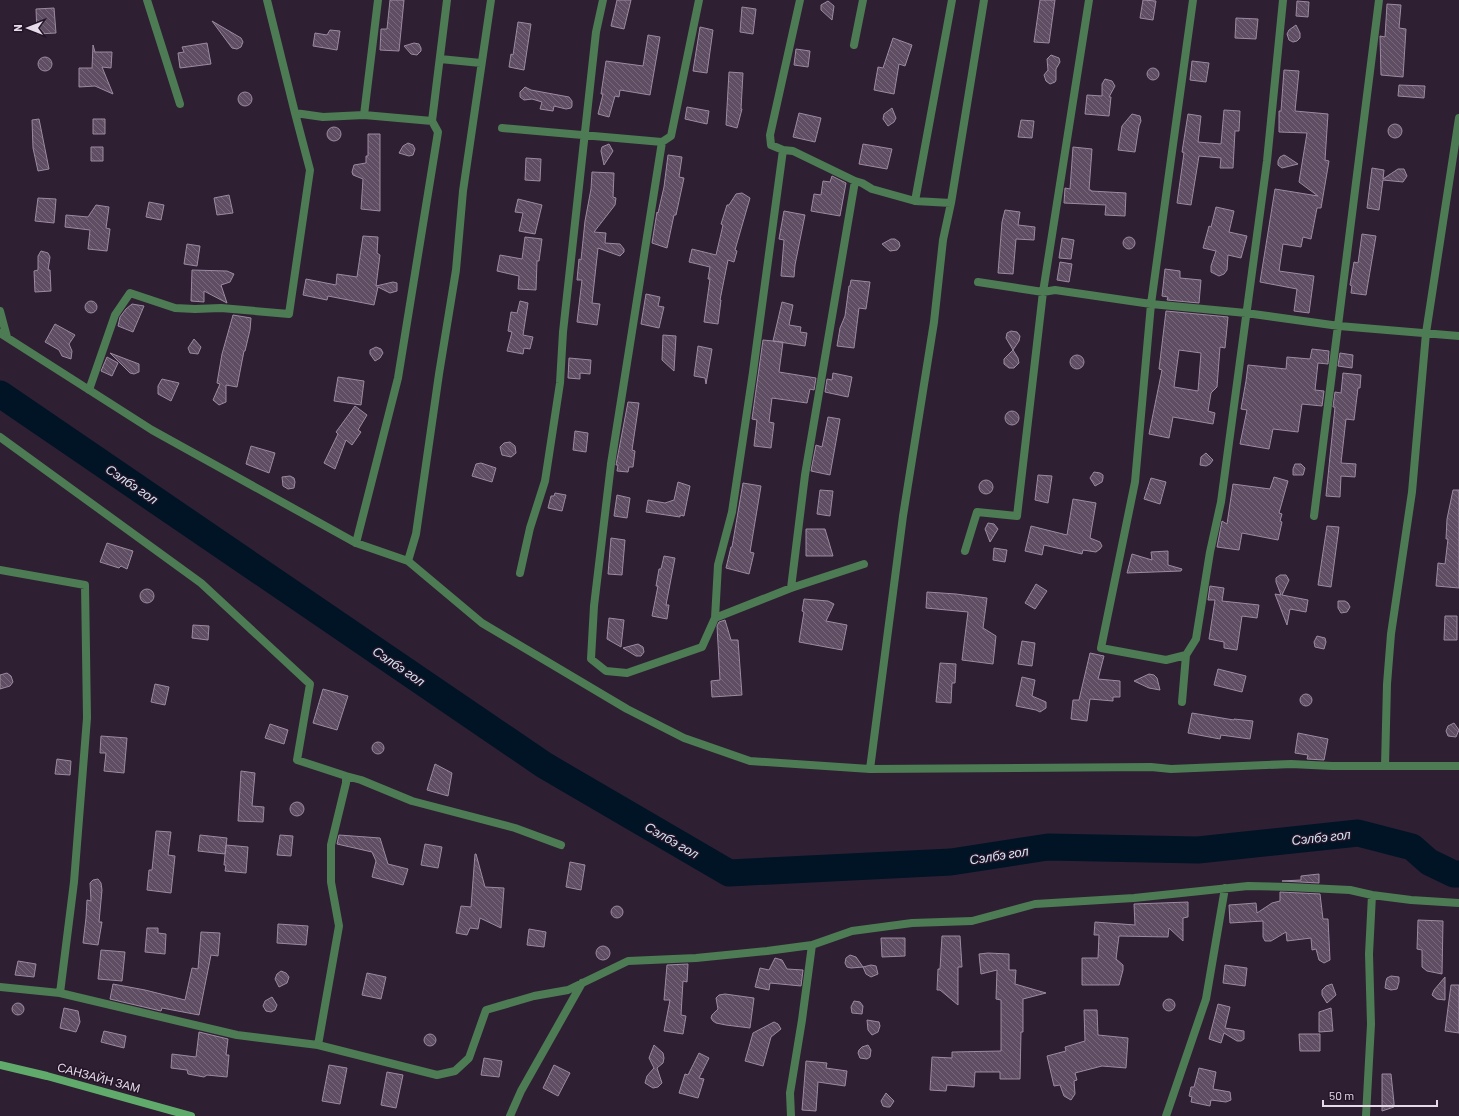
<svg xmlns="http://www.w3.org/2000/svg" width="1459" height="1116" viewBox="0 0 1459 1116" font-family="Barlow,sans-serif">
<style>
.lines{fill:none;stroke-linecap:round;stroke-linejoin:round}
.river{stroke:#001425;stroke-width:27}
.building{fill:url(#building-back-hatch);stroke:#9c8aa2;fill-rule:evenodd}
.minor{stroke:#4d7b53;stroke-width:8}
.secondary{stroke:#60ab6c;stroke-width:8}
.labels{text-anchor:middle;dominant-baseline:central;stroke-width:3;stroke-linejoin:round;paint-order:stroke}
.street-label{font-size:12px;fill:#e6dce9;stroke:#241528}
.water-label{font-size:13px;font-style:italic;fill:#d4e7f6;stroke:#241528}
</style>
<defs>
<pattern id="building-back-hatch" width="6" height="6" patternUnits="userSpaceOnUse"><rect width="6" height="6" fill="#5f4e63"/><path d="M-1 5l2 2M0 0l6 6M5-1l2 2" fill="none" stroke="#766779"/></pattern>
</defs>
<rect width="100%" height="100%" fill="#2e1f32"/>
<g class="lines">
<!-- river -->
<path class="river" d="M0,394L544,765L729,873L951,862L1048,847L1198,850L1358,833L1412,847L1429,862L1454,874H1459"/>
</g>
<!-- building -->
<path class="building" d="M390,0H404L399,51L380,50L381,29H387Z
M617,0H631L624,29L611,26Z
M1040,0H1055L1049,43L1034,42Z
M1143,0L1156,1L1153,20L1140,18Z
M828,1L834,6L832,20L821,10V5Z
M1297,1L1309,2L1308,17L1296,16Z
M1387,4L1401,5L1399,28L1406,29L1403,77L1381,75L1380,36L1385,37Z
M742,7L756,9L753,34L740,32Z
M54,8L56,33L37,34L36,9Z
M1236,18L1258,19L1256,39L1235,38Z
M212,21L241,38L243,42L241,47L237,49L232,48Z
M518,22L531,24L524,70L509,67L511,54L513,55Z
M1296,25L1300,33V38L1297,41L1293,42L1289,40L1287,34L1289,30Z
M700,27L713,30L707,73L693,71Z
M330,30L340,31L337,50L313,46L315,33L327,35Z
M648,35L660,37L650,95L620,90L619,97L615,96L609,117L598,114L603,94H601L606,61L643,66Z
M893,38L912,45L905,66L899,64L894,94L874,90L878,67L883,68Z
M207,43L211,64L180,68L178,53L184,52L182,47Z
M414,43L419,44L421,48V51L417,55L411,54L404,46Z
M93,45L95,52H112L111,68L102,67L113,94L95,86L79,87V68H92Z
M796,49L810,51L808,67L794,65Z
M1051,55L1059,58L1060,62L1056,69V80L1055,82L1050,84L1046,81L1044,75L1048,70L1047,59Z
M38 64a7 7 0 1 1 14 0a7 7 0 1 1-14 0Z
M1192,61L1209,63L1206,82L1190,80Z
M1147 74a6 6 0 1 1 12 0a6 6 0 1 1-12 0Z
M1284,70L1299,71L1295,111L1328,114L1325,160L1329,161L1321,208H1317L1311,239L1303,237L1301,247L1283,244L1279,271L1314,276L1309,313L1294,311L1297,289L1260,282L1275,189L1318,196L1299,182L1307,133L1279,132V111H1281Z
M729,72L743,73L741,109H742L737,128L726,125Z
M1105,79L1112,81L1115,86L1109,97H1111L1109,116L1085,114L1087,95L1102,96V84Z
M1399,85L1425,86L1424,98L1398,96Z
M525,87L531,90L569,97L572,101V106L571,108L566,109L554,106L553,111L540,109L542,102L532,99L524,100L520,97V92Z
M238 99a7 7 0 1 1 14 0a7 7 0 1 1-14 0Z
M687,107L709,111L707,124L685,119Z
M892,108L896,118L894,122L888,126L883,119L884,114Z
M1224,110L1240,111L1239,131H1235L1233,168H1220L1221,158L1199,156L1191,205L1177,203L1184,153L1182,152L1188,114L1201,116L1198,142L1221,144Z
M799,113L821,118L815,142L793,137Z
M1132,114L1140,116L1141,121L1139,126L1135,152L1118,150L1122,126Z
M39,119L49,169L38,171L33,148L32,120Z
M93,119H105V134H93Z
M1021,120L1034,121L1032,138L1018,137Z
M1388 131a7 7 0 1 1 14 0a7 7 0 1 1-14 0Z
M327 134a7 7 0 1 1 14 0a7 7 0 1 1-14 0Z
M368,134H380V211L361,209L363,179L353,175L352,172L354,165L366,163V156H368Z
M408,143L413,145L415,149L413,155L409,156L399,153L403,146Z
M609,144L613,151L604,165L601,151L602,147Z
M863,144L892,149L887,169L859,164Z
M91,147H103V161H91Z
M1073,147L1092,149L1089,190H1091V191L1126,193L1125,216L1105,215L1106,205L1064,203L1065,188L1070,189Z
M668,155L682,157L679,177L684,178L676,215H674L667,248L652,243L657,212L658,213L664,187Z
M1284,155L1286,156L1298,164L1282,168L1278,165V161L1280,157Z
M526,158L541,159L540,181L525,180Z
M1372,168L1384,170L1383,179L1398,169H1404L1407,176L1403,182L1383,180L1379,210L1367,208Z
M592,172L614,173L613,197L616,198L615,205L594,232L606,233L605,243L620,244L624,249V252L620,256L598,248L592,303L600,304L597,325L577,322L582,280H577L579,259L581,260L585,221L591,189Z
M832,176L846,183L840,216L811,211L814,194L821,195L823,181L830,182Z
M742,193L750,198L735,250L737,251L734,262L728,260L720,300H721L718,324L704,322L710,279H708L710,267L689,262L692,249L716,255L723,225L721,224L727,205H729L736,194Z
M229,195L233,213L217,215L214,198Z
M38,198L56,199L54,223L35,221Z
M518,199L542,205L535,234L519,231L523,213L515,212Z
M149,202L164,205L161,220L146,217Z
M96,205L109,207L106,228L110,229L107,251L88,249L90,230L65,227L66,215L88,217Z
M1216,207L1234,211L1229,232L1247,236L1241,258L1228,255L1227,270L1224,274L1219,276L1211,272V266L1216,251L1203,248L1209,226L1211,227Z
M1005,210L1020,212L1018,225L1035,227L1034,240L1016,239L1013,274L998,273L1002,222Z
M784,211L805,215L795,265L794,277L781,276L784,240L779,239Z
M1362,234L1376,236L1366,295L1351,293L1352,286L1350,285L1354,262L1358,263Z
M363,236L378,237L377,253L380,255L376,286L393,282L397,283V291L390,293L378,287L374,305L328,296L327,300L303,295L306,279L336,285L337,274L357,277Z
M1123 243a6 6 0 1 1 12 0a6 6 0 1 1-12 0Z
M525,237L542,239L539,261H537L536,290L518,289L519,276L497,271L500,255L522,259Z
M1062,238L1074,240L1071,259L1059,258Z
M891,239H895L899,242L900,246L897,250L890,251L882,244Z
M187,244L200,246L197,266L184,264Z
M41,251L48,253L50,257L48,270H50L51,291L35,292L34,271L38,270V256Z
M1060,262L1072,264L1069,282L1057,280Z
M1165,269L1180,271V278L1201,280L1199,303L1167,300L1168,297L1162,296Z
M192,270L227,271L234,274L230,282L221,285L227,303L204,291V302L191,301Z
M851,280L870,282L866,309L859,308L854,348L837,346L840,328L845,316L849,286H850Z
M646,294L660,297L658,306L664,307L659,328L641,324Z
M85 307a6 6 0 1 1 12 0a6 6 0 1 1-12 0Z
M520,301L528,303L523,335L533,337L530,349L524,348L523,354L507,351L512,332L508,331L511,312L517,313Z
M782,302L793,305L789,325L801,327L800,332L807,333L805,346L773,341Z
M132,304L144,306L133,332L118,326L120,317L126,309Z
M1166,311L1228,317L1225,348L1220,347L1217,387L1211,393L1208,411L1215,413L1213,424L1173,417L1169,438L1149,434L1162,370L1159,369ZM1179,350L1201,353L1198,391L1174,387Z
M233,315L251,318L250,330L245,351H244L237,387L226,385V402L219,405L213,400L220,384L217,383L222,354Z
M55,324L75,335L69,344L72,351L71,359L62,356L59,350L45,342Z
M1011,331L1017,332L1020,336L1019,341L1013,350L1006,338L1007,333Z
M663,335L676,336L674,371L662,360Z
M194,339L201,347L198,354L190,353L188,348Z
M763,340L783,342L779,372L816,378L814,390L810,389L807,403L772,398L769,422L774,423L771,448L754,446L757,420L752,419Z
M698,346L712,349L706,384L705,378L694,376Z
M376,347L381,349L383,353L380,358L375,361L370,354V350Z
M1312,349L1329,351L1328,364L1318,363L1315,390L1324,391L1322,406L1302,404L1298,432L1273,429L1269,449L1240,444L1247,410L1241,409L1246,381L1248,365L1286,369L1287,357L1310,359Z
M1013,350L1018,358L1019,363L1014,368H1009L1004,364V359Z
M110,353L139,364V372L134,374L130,373Z
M1340,353L1353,355L1352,368L1338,366Z
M1070 362a7 7 0 1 1 14 0a7 7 0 1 1-14 0Z
M107,357L118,363L112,376L101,371Z
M569,358L591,360L590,374L580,373V379L568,378Z
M833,373L852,377L848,397L825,392L827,379L832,380Z
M1343,373L1361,375L1360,388H1358L1354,420L1346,419L1341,463L1356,464L1355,477L1341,476L1340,497L1326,496L1335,407H1333L1335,392L1341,393Z
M338,377L364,381L361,405L334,401Z
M162,379L179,383L171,401L158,394V386Z
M628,402L639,403L632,450L635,451L633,467H629L628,472L617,471L618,465H616Z
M355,406L367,415L358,430L361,432L352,445L346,440L335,469L324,463L338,434L336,432Z
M1005 418a7 7 0 1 1 14 0a7 7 0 1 1-14 0Z
M828,417L840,419L830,475L811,471L816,445L822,447Z
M575,431L588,433L586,452L573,450Z
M510,442L515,446L516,453L511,457L502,455L500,447L504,443Z
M251,446L275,453L269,473L246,464Z
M1206,453L1213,460L1210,464L1206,466L1200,465L1201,457Z
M481,463L496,468L492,482L472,476L476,464Z
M1295,464H1301L1305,468L1303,475H1293V469Z
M1094,472L1100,473L1103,475V478L1102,482L1095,486L1090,478Z
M1038,475L1052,476L1048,503L1035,500Z
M290,476L294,478L295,482L294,488L288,489L283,486L282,477Z
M1274,477L1288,481L1279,513L1282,514L1280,521L1282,522L1278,540L1242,533L1239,550L1217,547L1222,521L1227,524L1233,484L1270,489Z
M1151,478L1166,482L1160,504L1144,499Z
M979 487a7 7 0 1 1 14 0a7 7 0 1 1-14 0Z
M678,482L690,486L684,516L680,515V517L646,512L648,500L665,503L674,500Z
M743,483L761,486L750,552L754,553L749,574L726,568L731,547H732Z
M820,490L833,491L830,516L817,514Z
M1453,490H1459V588L1436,586L1438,563L1445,564L1448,539H1446L1447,519Z
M555,493L566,495L562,511L548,508L551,496H554Z
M617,495L630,498L627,518L614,516Z
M1073,499L1096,503L1090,538L1100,542L1102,546L1100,549L1096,552L1083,550L1082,554L1044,545L1042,555L1025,551L1031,526L1067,535Z
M988,523L994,524L998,529L990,542L985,529Z
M1327,526L1339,527L1331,587L1318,585Z
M806,529H825L833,556H806Z
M611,538L625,540L622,575L608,574Z
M107,543L133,551L127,569L121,566L119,568L100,562Z
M994,548L1007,550L1005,562L993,560Z
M1168,551V565L1182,569L1181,571L1127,573L1132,554L1152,560L1151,552Z
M664,556L675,558L666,605H669L667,619L652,616L658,586H656L659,569H661Z
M1280,575H1286L1289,580L1282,595L1308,600L1306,612L1290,609L1287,625L1275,594L1281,595L1276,582V578Z
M1036,584L1047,591L1035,609L1025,603Z
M1210,586L1224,588L1222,601L1259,605L1257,618L1242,616L1237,650L1224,648V642L1209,639L1215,600H1208Z
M140 596a7 7 0 1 1 14 0a7 7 0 1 1-14 0Z
M927,592L956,594L987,598L983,628L996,636L993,664L962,660L968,612L926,608Z
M804,599L828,601L834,604L826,621L847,625L842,650L799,642L804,612L802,611Z
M1338,601H1345L1348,603L1350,607L1347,612L1341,613L1338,608Z
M1445,616H1457V640H1444Z
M609,618L624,620L621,647L607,639Z
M725,620L731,640H738L742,695L712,697L711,681L720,680L717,626L719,622Z
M193,625L209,626L208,640L192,638Z
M1317,636L1325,638L1326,642L1324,649L1315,647L1314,642Z
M1022,641L1035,643L1032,666L1018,664Z
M638,644L643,647L644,652L641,656H636L623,648Z
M1090,653L1104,656L1098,679L1120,681V697H1113V701L1090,699L1087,721L1071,719L1073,700H1079Z
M940,663L956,664L955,683H952L951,703L936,702Z
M1218,669L1246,676L1242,692L1214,685Z
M7,673L11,676L13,682L10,686L0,689V675Z
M1149,674L1154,675L1157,678L1160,690L1149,688L1134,681Z
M1022,677L1035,680L1032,696L1046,702V708L1040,712L1036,710L1016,706Z
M155,684L169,687L165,705L151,702Z
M323,689L348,696L337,730L313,723Z
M1300 700a6 6 0 1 1 12 0a6 6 0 1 1-12 0Z
M1192,713L1234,720V719L1253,721L1250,739L1221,735L1220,739L1188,733Z
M1454,723L1459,730L1456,737L1448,736L1446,731L1448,726Z
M270,724L288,730L284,744L265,738Z
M1298,733L1328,739L1324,760L1307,759L1308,755L1295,753Z
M101,736L127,738L124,773L104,771L106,753H100Z
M372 748a6 6 0 1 1 12 0a6 6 0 1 1-12 0Z
M57,759L71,761L70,775L55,774Z
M435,764L452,773L448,796L427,790Z
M241,771L255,773L252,806L264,807L263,822L238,821Z
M290 809a7 7 0 1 1 14 0a7 7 0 1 1-14 0Z
M156,831L171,832L168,855L175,856L171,893L147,890L149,870H152Z
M200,835L227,838L225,854L198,851Z
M280,835L293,836L291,856L277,855Z
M339,835L380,838L388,864L408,869L403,885L372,877L376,861L372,852L337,844Z
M425,844L442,847L438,868L421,865Z
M226,845L248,847L246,873L225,871L226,865H224Z
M475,854H476L485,887L504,888L501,928L480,918L478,929L470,928L467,935L456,933L461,906L471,907Z
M570,862L585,865L581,890L566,887Z
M1319,874V883L1282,881L1301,880V876Z
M98,879L101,883L102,890L99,922H102L98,945L83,943L86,918L87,900L91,901L90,883L93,880Z
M1280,892L1320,894L1323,919H1328L1330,960L1324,963L1319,960L1316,949L1312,950L1311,938L1287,941L1286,932L1271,941H1265L1263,937V921L1230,923L1229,905L1256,903L1257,913L1272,903L1280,901Z
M1188,902V917L1183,918V941L1169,928L1168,937L1119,936L1116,959L1123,965V970L1119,985H1082V958H1098L1099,935H1094L1095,922L1135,925L1134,904Z
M611 912a6 6 0 1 1 12 0a6 6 0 1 1-12 0Z
M1418,920L1443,921L1442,974L1427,971L1422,967V950L1417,949Z
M278,924L308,926L306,945L277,943Z
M147,928H158V933L166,934L165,954L145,952Z
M529,929L546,932L544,947L527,945Z
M201,932L220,933L218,956L211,955L199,1015L162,1008L161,1011L110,999L113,984L145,990L185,1000L192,968L198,969Z
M942,936H960L962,967H958V1005L940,990H937L938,969H940Z
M881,938H905V956L882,957Z
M596 953a7 7 0 1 1 14 0a7 7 0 1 1-14 0Z
M101,950L125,952L122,981L98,979Z
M988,953L1009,954V970H1016L1015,984L1046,993L1023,999V1032H1021L1020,1079H1000V1072H975L974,1087L947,1085L946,1091L930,1090L932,1057L952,1058V1052L1001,1051V1000L996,999L997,970L981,974L979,954Z
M850,955L856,957L863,967L851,968L847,967L845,963L846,958Z
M775,958L782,960L787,969L803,970L801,986L770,983L769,990L755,987L760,968L769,970Z
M18,961L36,964L34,977L15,975Z
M688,964L687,982L683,981L681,1015L686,1016L683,1034L664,1031L670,1000H664L667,965Z
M871,965L876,966L878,974L871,977L866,974L863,967Z
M1225,965L1247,968L1245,986L1223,983Z
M281,971L286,973L289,977L287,983L279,987L275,979L277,974Z
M367,973L386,977L381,999L362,995Z
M1391,976L1399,977V982L1397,989L1391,990L1385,988L1386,981L1387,978Z
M1445,977V1000L1437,999L1432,995L1434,990Z
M1332,984L1336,995L1327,1003L1322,995V990L1326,986Z
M1451,985H1459V1033L1445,1031Z
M725,994L754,998L750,1028L726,1025L716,1023L713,1021L711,1018L712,1015L718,1009L716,998L719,995Z
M272,997L277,1005L275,1010L271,1012L266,1011L263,1006L265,1001Z
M1163 1005a6 6 0 1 1 12 0a6 6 0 1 1-12 0Z
M854,1001L860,1002L863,1006L862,1014L852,1013L851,1007Z
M12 1009a6 6 0 1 1 12 0a6 6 0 1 1-12 0Z
M1218,1004L1230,1007L1225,1028L1244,1031V1039L1241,1041H1237L1224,1033L1221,1043L1209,1039Z
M64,1008L78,1011L80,1022L76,1032L60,1028Z
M1331,1008L1333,1031L1319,1032V1012Z
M1084,1010H1097L1098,1035L1128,1038L1126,1068L1102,1066L1075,1073L1077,1080L1074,1081L1075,1094L1071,1100L1064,1096L1060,1085L1054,1086L1047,1056L1066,1051L1065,1047L1085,1041Z
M867,1020L879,1022L880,1026L878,1032L872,1035L868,1030Z
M774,1022L778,1024L781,1029L771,1037L763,1066L745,1061L753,1033Z
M104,1031L126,1036L124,1048L101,1042Z
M199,1032L228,1039L226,1055H229L227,1077L207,1075L204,1077L188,1074L187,1070L171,1068L172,1054L196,1057Z
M1299,1034H1320V1051H1300Z
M424 1040a6 6 0 1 1 12 0a6 6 0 1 1-12 0Z
M654,1045L663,1053L664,1058L663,1063L657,1068L662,1083L658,1087L653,1088L645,1083L647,1076L654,1068L649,1058Z
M868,1045L871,1050L870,1057L867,1059L860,1058L858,1053L859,1050L862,1047Z
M699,1053L709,1058L699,1078L704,1079L698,1098L679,1093L685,1074L688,1075Z
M484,1058L502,1061L499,1077L481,1075Z
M806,1061L827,1063L826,1068L847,1071L845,1086L818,1082L816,1111L802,1110Z
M329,1065L347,1068L340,1104L322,1101Z
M554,1065L570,1073L558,1096L543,1088Z
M1199,1068L1216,1072L1213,1089L1230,1092L1231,1100L1226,1102L1211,1100L1210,1106L1191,1102L1192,1097L1189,1096L1191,1087H1194Z
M387,1072L403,1075L396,1108L381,1105Z
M1382,1074H1391L1394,1103V1107L1382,1111Z
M886,1093L894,1101L890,1107H887L883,1106L881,1101Z"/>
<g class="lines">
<!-- minor -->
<path class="minor" d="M147,0L180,104
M267,0L295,113L323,117L364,115L432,121
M699,0L671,136L662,142L611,464L594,606L591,659L606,671L627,673L702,647L715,618L791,588L864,564
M800,0L770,135L771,145L783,150L793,151L855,181L862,183L872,189L915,201L951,203L943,240L934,322L903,516L870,769
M854,45L863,0
M440,59L481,63
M364,115L378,0
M1459,118L1426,333L1412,492L1391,634L1387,684L1385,766H1459
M502,128L662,142
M915,201L952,0
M951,203L984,0
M978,282L1043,292L1055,290L1151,304L1246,313L1339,326L1459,336
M0,311L7,337
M0,333L152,430L356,543L408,561L482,623L627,709L684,738L750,761L870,769L1151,767L1171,769L1291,764L1332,766H1385
M89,390L115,315L130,293L175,308L195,309L221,308L289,314L310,170L295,113
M0,437L201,583L310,684L297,760L346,776
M1314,516L1379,0
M356,543L398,378L438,132L432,121L447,0
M965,551L977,512L1017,516L1043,292L1089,0
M408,561L416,534L439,374L456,270L463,191L491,0
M0,570L85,585L87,718L74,882L60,993
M520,573L530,528L545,481L560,383L563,332L596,32L603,0
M791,588L805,475L855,181
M715,618L718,565L732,512L753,372L783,150
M1186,655L1166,660L1101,648L1135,482L1151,304L1193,0
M1182,702L1186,655L1196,639L1210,552L1221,502L1267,161L1283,0
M0,987L60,993L237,1035L318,1045L437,1075L455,1071L469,1058L486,1010L534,996L568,990L628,961L696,958L767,951L812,945L852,931L912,923L972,921L1035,904L1134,898L1248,886L1289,887L1350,890L1372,895L1411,900L1459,903
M318,1045L339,926L331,882V845L346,783V776L361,780L412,801L515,828L561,845
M510,1116L521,1091L582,983
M791,1116L790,1093L802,1020L812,945
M1166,1116L1206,999L1225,888
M1366,1116L1371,1024L1369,954L1372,895"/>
<!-- secondary -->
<path class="secondary" d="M0,1065L47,1076L191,1116"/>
</g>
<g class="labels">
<!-- street labels -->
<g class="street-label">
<text transform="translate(99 1077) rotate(15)">САНЗАЙН ЗАМ</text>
</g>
<!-- water labels -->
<g class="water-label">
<text transform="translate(132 484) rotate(34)">Сэлбэ гол</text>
<text transform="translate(399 666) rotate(34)">Сэлбэ гол</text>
<text transform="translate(1321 837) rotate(-6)">Сэлбэ гол</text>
<text transform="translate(672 840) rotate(30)">Сэлбэ гол</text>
<text transform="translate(999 855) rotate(-9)">Сэлбэ гол</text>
</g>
</g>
<!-- north arrow -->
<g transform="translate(28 28) rotate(270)" stroke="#241528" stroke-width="3" paint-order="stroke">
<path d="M0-3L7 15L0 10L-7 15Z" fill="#e6dce9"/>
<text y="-6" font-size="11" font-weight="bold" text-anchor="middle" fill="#e6dce9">N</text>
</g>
<!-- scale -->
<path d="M1323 1100v6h114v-6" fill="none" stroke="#e6dce9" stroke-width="2"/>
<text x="1329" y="1100" font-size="12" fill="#e6dce9" stroke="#241528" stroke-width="3" paint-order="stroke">50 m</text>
</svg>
